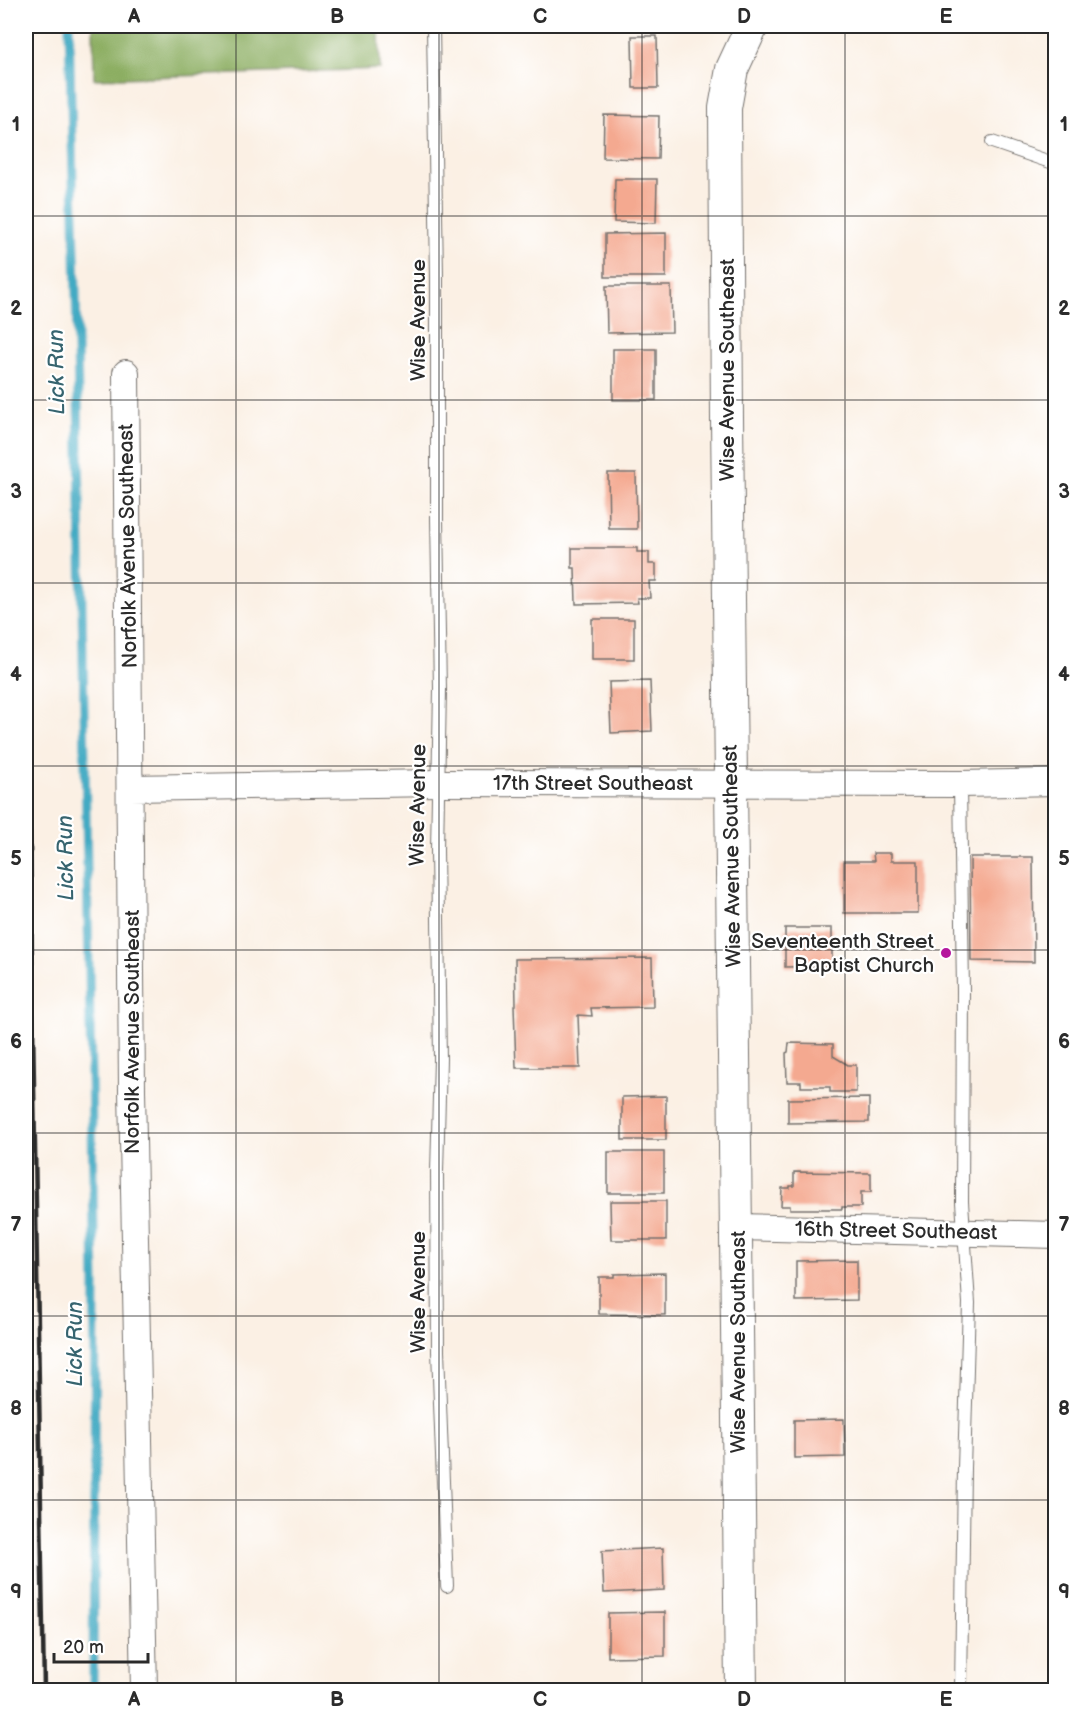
<svg xmlns="http://www.w3.org/2000/svg" width="1081" height="1716" viewBox="0 0 1081 1716" font-family="'Balsamiq Sans',sans-serif">
<style>
.forest{fill:#8cae62;stroke:#5c6c46;stroke-width:1.5}
.lines{fill:none;stroke-linecap:round;stroke-linejoin:round}
.stream{stroke:#43aac3;stroke-width:9}
.building{fill:#f4a990}
.service-casing{stroke:#74706c;stroke-width:14}
.minor-casing{stroke:#74706c;stroke-width:28}
.tertiary-casing{stroke:#74706c;stroke-width:34}
.service{stroke:#fff;stroke-width:12}
.minor{stroke:#fff;stroke-width:26}
.tertiary{stroke:#fff;stroke-width:32}
.rail{stroke:#2b2b2b;stroke-width:4.5}
.grid{fill:none;stroke:#2b2b2b;stroke-width:1.5;stroke-opacity:0.55}
.poi-dot{fill:#b5179e;stroke:#fff;stroke-width:2}
.labels{text-anchor:middle;dominant-baseline:central;stroke-width:4.5;stroke-linejoin:round;paint-order:stroke}
.street-label{font-size:21px;fill:#2b2b2b;stroke:#fff}
.poi-label{font-size:21px;fill:#2b2b2b;stroke:#fff;text-anchor:end}
.water-label{font-size:22px;font-style:italic;fill:#36646f;stroke:#fff}
.neatline{fill:none;stroke:#2b2b2b;stroke-width:2}
.grid-label{font-size:20px;text-anchor:middle;font-weight:bold;fill:#2b2b2b}
</style>
<rect width="100%" height="100%" fill="#fff"/>
<filter id="ink" filterUnits="userSpaceOnUse"><feTurbulence type="fractalNoise" baseFrequency=".0167" numOctaves="2"/><feDisplacementMap in="SourceGraphic" scale="12" xChannelSelector="R" yChannelSelector="G"/><feConvolveMatrix kernelMatrix="1 2 1 2 8 2 1 2 1" color-interpolation-filters="sRGB"/></filter>
<filter id="wash" filterUnits="userSpaceOnUse"><feTurbulence type="fractalNoise" baseFrequency=".008" numOctaves="4" result="noise"/><feDisplacementMap in="SourceGraphic" scale="24" xChannelSelector="R" yChannelSelector="G"/><feGaussianBlur stdDeviation="1.35" result="paint"/><feColorMatrix in="noise" values="0 0 0 0 0 0 0 0 0 0 0 0 0 0 0 0 0 1.4 0 .05"/><feComposite in="paint" operator="in"/></filter>
<g filter="url(#wash)">
<rect width="100%" height="100%" fill="#fbf0e4"/>
<!-- forest -->
<path class="forest" d="M93,26H379L380,69L94,79Z"/>
<g class="lines">
<!-- stream -->
<path class="stream" d="M69,26L76,292L95,1283L93,1690"/>
</g>
<g id="blocks">
<!-- building -->
<path class="building" d="M632,36H657L658,88H633Z
M604,115L659,116L658,159L603,158Z
M615,179H657L656,223L614,222Z
M666,233V277H605V234Z
M606,286H671L672,332L607,333Z
M613,349H656V400H613Z
M608,473H636L637,529H609Z
M572,548H637V552H649V564H656V581H649L650,598H637L638,603L576,604L575,568H572Z
M592,619H634V659H592Z
M650,681L652,731L611,733L609,682Z
M873,853H891V861H918V913H844V861H874Z
M970,857H1033L1034,962L971,961Z
M785,928H832V966L785,967Z
M652,958L653,1007L591,1008L592,1016L578,1015L580,1068H516L514,1005H516L515,959Z
M789,1043L833,1044V1056L848,1065H856V1092H830V1087H801V1082H787L786,1053L788,1052Z
M666,1096V1140H622V1097Z
M869,1098V1122L788,1123V1099Z
M608,1152H664V1193H608Z
M794,1172L871,1173V1192H861V1207H842V1209H790V1206H781L782,1188H790V1186H794Z
M610,1201H666V1240H611Z
M857,1260V1300L796,1301V1261Z
M665,1273V1315L599,1314V1277H614V1274Z
M844,1419L845,1457L794,1458V1420Z
M663,1548L664,1590L604,1593L602,1551Z
M665,1612V1656L608,1657V1613Z"/>
</g>
</g>
<g filter="url(#ink)">
<use href="#blocks" fill-opacity="0" stroke="#74706c" stroke-width="1.5"/>
<g class="lines">
<defs>
<path id="service" d="M433,26L437,277V520L440,689L437,850L440,1059L437,1172L438,1351L447,1586
M992,142L1056,164
M960,784L963,991L962,1202L969,1303L964,1468L961,1690"/>
<path id="minor" d="M126,373L132,1090L144,1690
M131,788L438,783L960,784L1056,782
M737,1227L1056,1235"/>
<path id="tertiary" d="M741,1690L727,418L725,108L732,69L752,26"/>
</defs>
<!-- service casing -->
<use href="#service" class="service-casing"/>
<!-- minor casing -->
<use href="#minor" class="minor-casing"/>
<!-- tertiary casing -->
<use href="#tertiary" class="tertiary-casing"/>
<!-- service -->
<use href="#service" class="service"/>
<!-- minor -->
<use href="#minor" class="minor"/>
<!-- tertiary -->
<use href="#tertiary" class="tertiary"/>
<!-- rail -->
<path class="rail" d="M26,603L44,1690"/>
</g>
</g>
<!-- grid -->
<path class="grid" d="M236,26V1690M439,26V1690M642,26V1690M845,26V1690M26,216H1056M26,400H1056M26,583H1056M26,766H1056M26,950H1056M26,1133H1056M26,1316H1056M26,1500H1056"/>
<!-- markers -->
<circle class="poi-dot" cx="946" cy="953" r="6"/>
<g class="labels">
<!-- street labels -->
<g class="street-label">
<text transform="translate(418 320) rotate(-90)">Wise Avenue</text>
<text transform="translate(727 370) rotate(-90)">Wise Avenue Southeast</text>
<text transform="translate(128 546) rotate(-91)">Norfolk Avenue Southeast</text>
<text x="593" y="783">17th Street Southeast</text>
<text transform="translate(418 805) rotate(-89)">Wise Avenue</text>
<text transform="translate(732 856) rotate(-91)">Wise Avenue Southeast</text>
<text transform="translate(132 1032) rotate(-90)">Norfolk Avenue Southeast</text>
<text transform="translate(896 1231) rotate(1)">16th Street Southeast</text>
<text transform="translate(418 1292) rotate(-90)">Wise Avenue</text>
<text transform="translate(738 1342) rotate(-90)">Wise Avenue Southeast</text>
</g>
<!-- poi labels -->
<g class="poi-label">
<text x="934" y="941">Seventeenth Street<tspan x="934" dy="24">Baptist Church</tspan></text>
</g>
<!-- water labels -->
<g class="water-label">
<text transform="translate(57 372) rotate(-91)">Lick Run</text>
<text transform="translate(66 858) rotate(-91)">Lick Run</text>
<text transform="translate(75 1344) rotate(-90)">Lick Run</text>
</g>
</g>
<!-- margin -->
<rect width="1081" height="1716" fill="none" stroke="#fff" stroke-width="66"/>
<!-- scale -->
<path d="M54 1653v9h94v-9" fill="none" stroke="#2b2b2b" stroke-width="3"/>
<text x="63" y="1653" font-size="18" fill="#2b2b2b" stroke="#ffffff" stroke-width="4.5" paint-order="stroke">20 m</text>
<rect x="33" y="33" width="1015" height="1650" class="neatline"/>
<g class="grid-label">
<text x="134" y="23">A</text>
<text x="337" y="23">B</text>
<text x="540" y="23">C</text>
<text x="744" y="23">D</text>
<text x="946" y="23">E</text>
<text x="16" y="131">1</text>
<text x="1064" y="131">1</text>
<text x="16" y="315">2</text>
<text x="1064" y="315">2</text>
<text x="16" y="498">3</text>
<text x="1064" y="498">3</text>
<text x="16" y="681">4</text>
<text x="1064" y="681">4</text>
<text x="16" y="865">5</text>
<text x="1064" y="865">5</text>
<text x="16" y="1048">6</text>
<text x="1064" y="1048">6</text>
<text x="16" y="1231">7</text>
<text x="1064" y="1231">7</text>
<text x="16" y="1415">8</text>
<text x="1064" y="1415">8</text>
<text x="16" y="1598">9</text>
<text x="1064" y="1598">9</text>
<text x="134" y="1706">A</text>
<text x="337" y="1706">B</text>
<text x="540" y="1706">C</text>
<text x="744" y="1706">D</text>
<text x="946" y="1706">E</text>
</g>
</svg>
